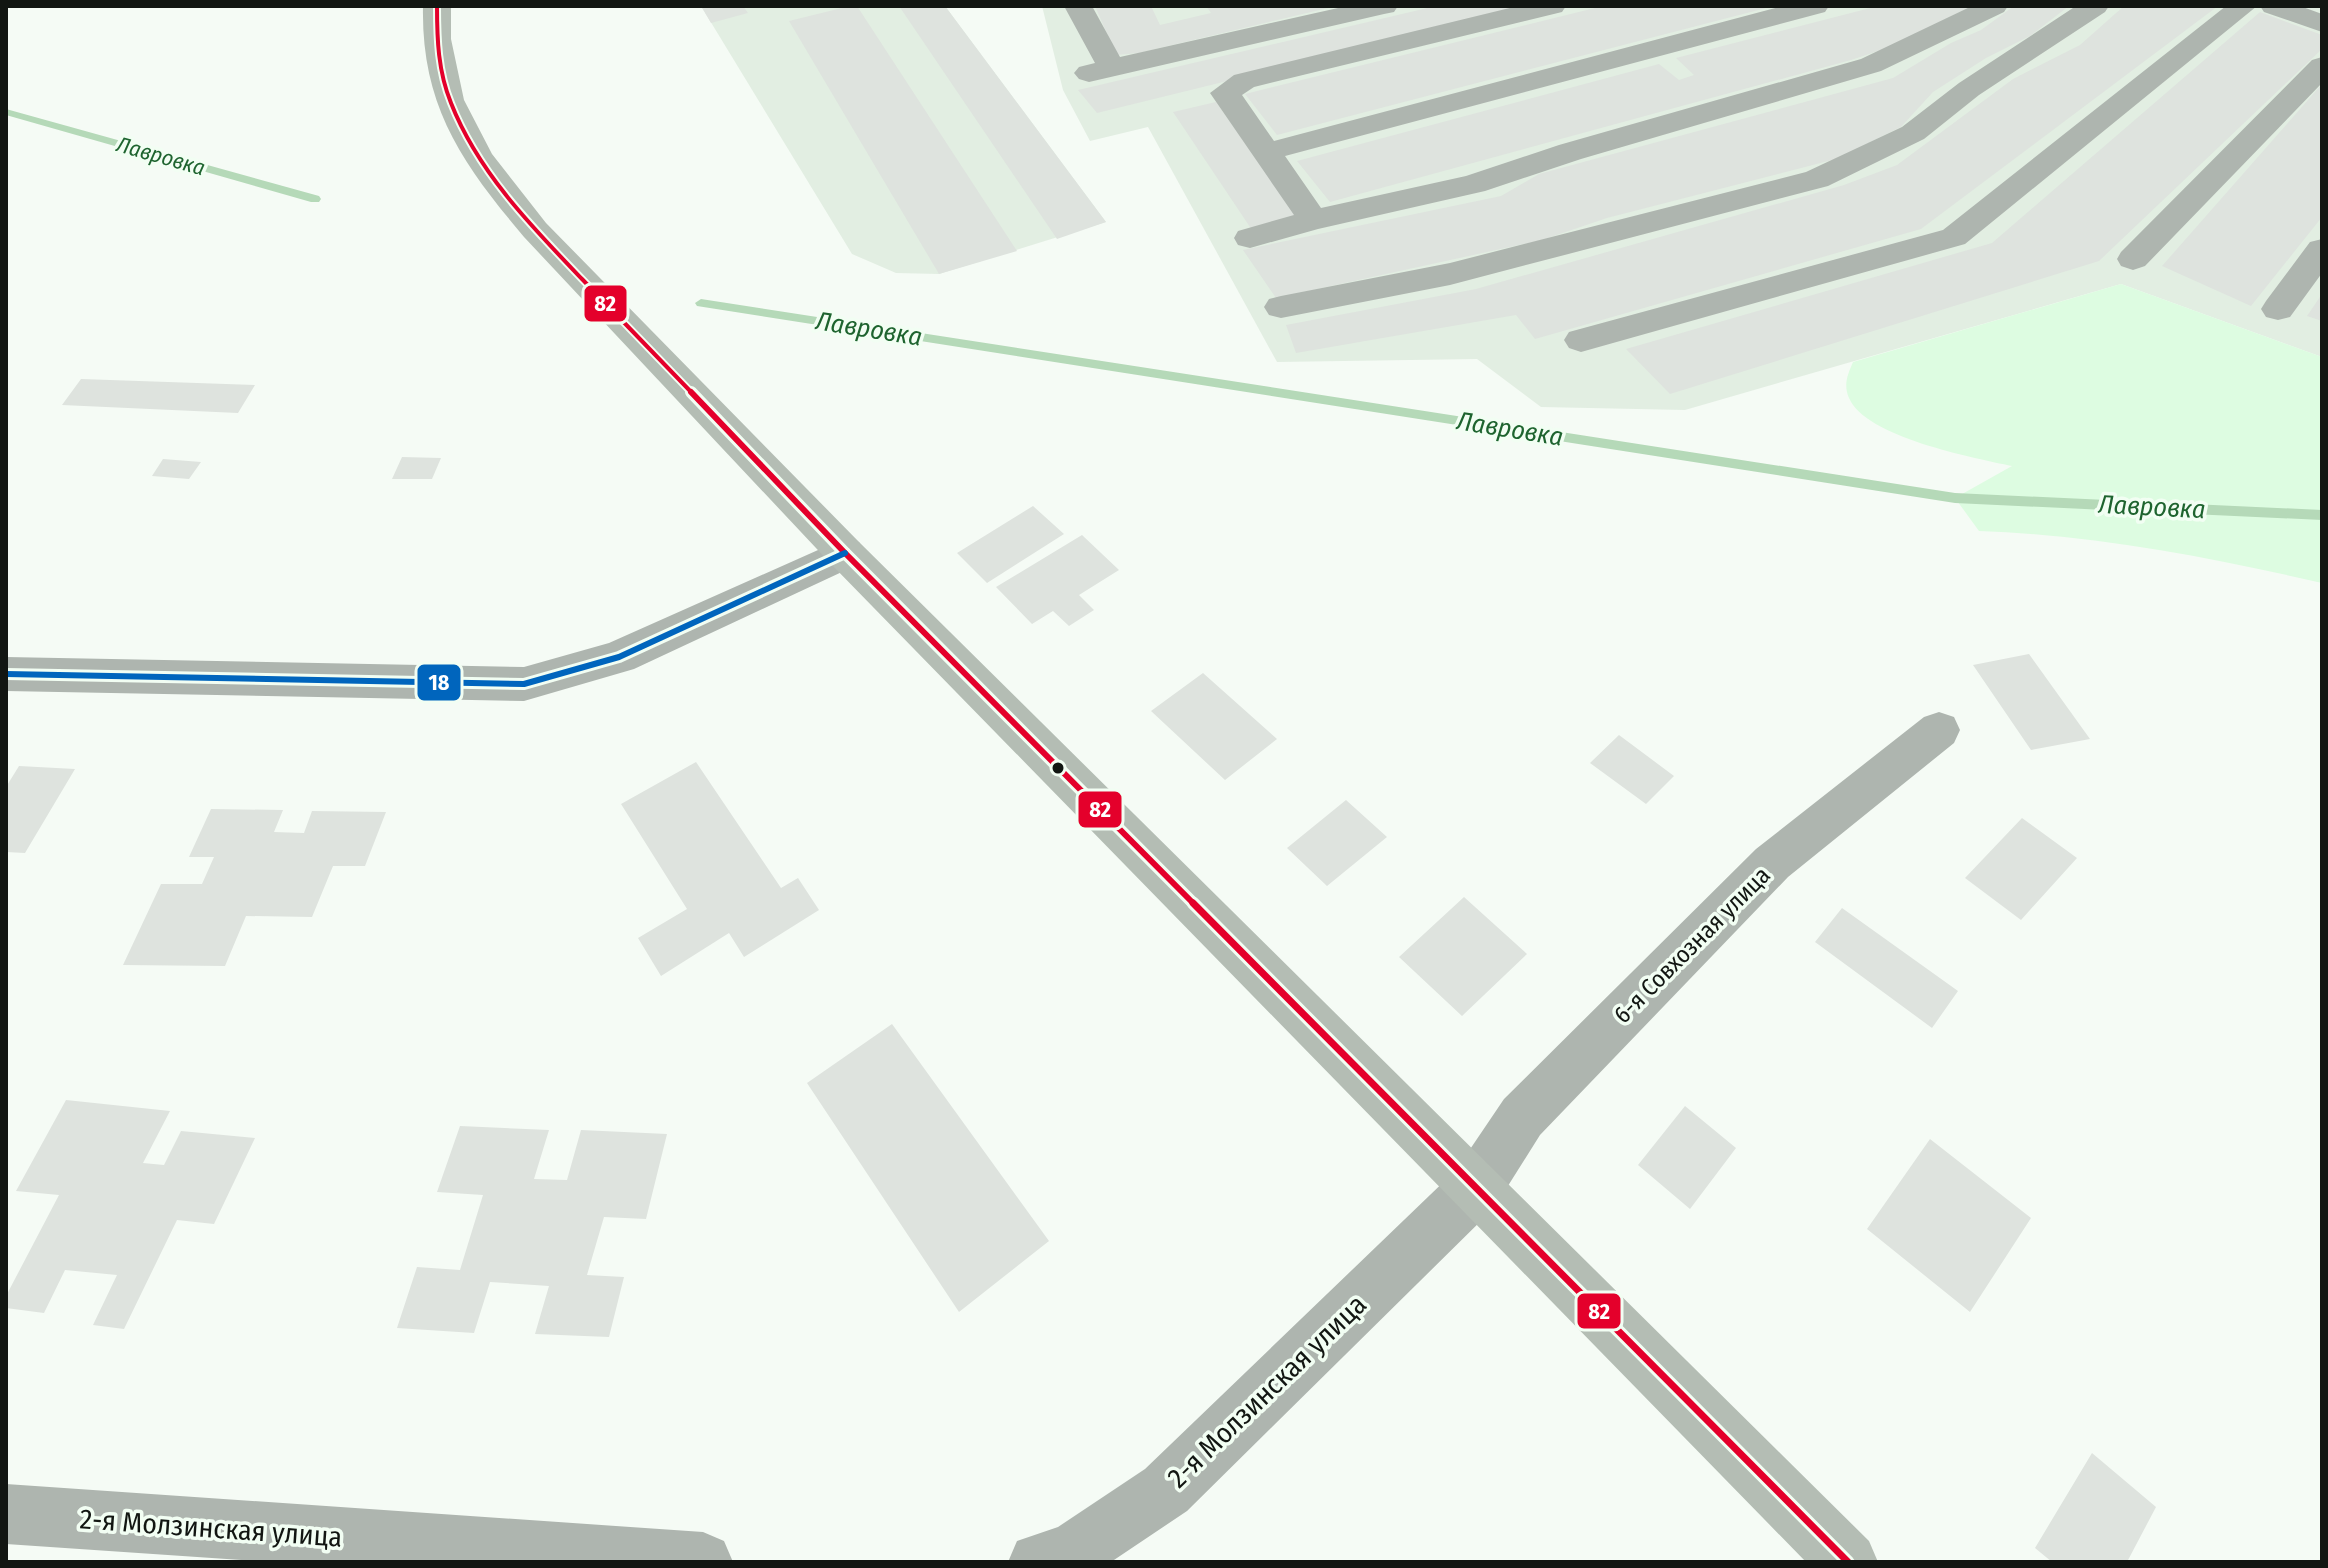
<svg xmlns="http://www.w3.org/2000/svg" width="2328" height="1568" viewBox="0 0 2328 1568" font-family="'Fira Sans Condensed',sans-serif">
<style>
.built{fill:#e2eee2}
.green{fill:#ddfce1}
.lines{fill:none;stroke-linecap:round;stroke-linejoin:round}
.stream{fill:#b5d9b8;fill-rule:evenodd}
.building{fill:#dee3de}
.minor{fill:#aeb5af;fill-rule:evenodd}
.highway{fill:#b4bdb4;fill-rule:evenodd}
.bus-1-far2-casing{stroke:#f2fef3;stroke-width:8}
.bus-1-far1-casing{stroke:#f2fef3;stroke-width:12}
.bus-1-casing{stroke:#f2fef3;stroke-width:13}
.bus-2-casing{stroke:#f2fef3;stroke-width:12}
.bus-1-far2{stroke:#e4002b;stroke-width:4}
.bus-1-far1{stroke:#e4002b;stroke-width:6}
.bus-1{stroke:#e4002b;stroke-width:7}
.bus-2{stroke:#0065bd;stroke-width:6}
.bus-dot{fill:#121612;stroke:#f2fef3;stroke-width:3}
.labels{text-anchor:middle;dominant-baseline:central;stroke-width:7;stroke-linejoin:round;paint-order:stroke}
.far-water-label{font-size:22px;font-style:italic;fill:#1e642f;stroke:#f2fef3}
.street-label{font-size:24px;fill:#121612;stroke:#f2fef3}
.water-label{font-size:26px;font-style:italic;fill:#1e642f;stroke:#f2fef3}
.near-street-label{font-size:28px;fill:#121612;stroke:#f2fef3}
.line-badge{stroke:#f2fef3;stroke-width:3}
.badge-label{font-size:22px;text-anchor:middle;font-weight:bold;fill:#fff}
</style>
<rect width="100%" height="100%" fill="#f5fbf5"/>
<!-- built -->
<path class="built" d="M701,6H945L1106,222L939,274L896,273L852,254Z
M1042,6H2322V357L2121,284L1685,410L1541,407L1477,359L1277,362L1148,127L1090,141L1063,90Z"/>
<!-- green -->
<path class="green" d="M2121,284L2322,357V583C2209,557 2095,535 1979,531L1955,498L2012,466C1974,458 1865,437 1849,398C1843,384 1848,374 1853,362Z"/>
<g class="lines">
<!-- stream -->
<path class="stream" d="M6,109L319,196L321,199L319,202H311L6,115Z
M701,299L1955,493L2322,510V520L1955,503L697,306L695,303Z"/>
</g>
<!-- building -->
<path class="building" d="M701,6H743L748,13L711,23Z
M850,6H857L1017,251L939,274L789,21Z
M899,6H945L1106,222L1057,239Z
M1095,6H1151L1160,25L1211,13L1206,6L1332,7L1139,53L1116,55Z
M1436,6L1529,7L1097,113L1078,90Z
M1603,6L1770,7L1277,135L1245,94Z
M1878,6H1972L1890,47L1851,60L1330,202L1297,161L1659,64L1679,80L1694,75L1676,58Z
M2014,6H2069L2030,36L1986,58L1933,92L1901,127L1836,159L1607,218L1542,240L1276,298L1243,250L1501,196L1539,174L1893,78L1951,43L1981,30Z
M2124,6H2218L1921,229L1535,339L1516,315L1296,353L1286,325L1476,289L1844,185L1897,165L2013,79L2080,45Z
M2260,12L2322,35V49L2099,261L1670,394L1626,349L1992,243Z
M2322,84V217L2251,306L2162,266Z
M1216,102L1298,218L1252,230L1173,112Z
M2322,294V321L2307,316Z
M81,379L255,385L238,413L62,405Z
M402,457L441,458L432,479H392Z
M163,459L201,462L189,479L152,476Z
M1033,506L1064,534L987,583L957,553Z
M1082,535L1119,570L1079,595L1094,610L1069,626L1053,611L1032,624L996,587Z
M2029,654L2090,739L2031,750L1973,665Z
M1203,673L1277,739L1225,780L1151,711Z
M1619,735L1674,776L1646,804L1590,763Z
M696,762L781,888L798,878L819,910L744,957L729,933L661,976L638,938L687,909L621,804Z
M19,766L75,769L25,853L6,852V787Z
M1346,800L1387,837L1327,886L1287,848Z
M211,809L283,810L274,832L304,833L312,811L386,812L365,866H333L312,917L246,916L225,966L123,965L161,884H202L214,857H189Z
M2022,818L2077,858L2021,920L1965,878Z
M1464,897L1527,954L1462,1016L1399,957Z
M1842,908L1958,991L1932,1028L1815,942Z
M892,1024L1049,1241L959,1312L807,1083Z
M66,1100L170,1111L143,1163L164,1165L181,1131L255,1138L214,1224L177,1220L124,1329L93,1325L117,1275L65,1270L44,1313L6,1308V1296L59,1195L16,1191Z
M1685,1106L1736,1148L1690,1209L1638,1165Z
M460,1126L549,1130L534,1179L567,1180L581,1130L667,1134L646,1219L604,1217L587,1275L624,1277L609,1337L535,1334L549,1286L490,1282L474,1333L397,1328L417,1267L460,1270L483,1195L437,1192Z
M1930,1139L2031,1218L1970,1312L1867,1229Z
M2092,1453L2156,1507L2127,1562H2052L2035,1548Z"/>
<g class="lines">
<!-- minor -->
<path class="minor" d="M1064,6H1092L1120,57L1347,6H1398L1394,12L1384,14L1089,82L1079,79L1074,73L1079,67L1095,63Z
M1518,6H1566L1562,12L1254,87L1242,95L1274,141L1783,6H1829L1825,12L1285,156L1321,208L1466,176L1559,145L1861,59L1972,6H2008L2004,12L1881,71L1581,159L1485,191L1318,229L1250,248L1238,245L1234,238L1238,231L1294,215L1210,93L1234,75Z
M2076,6H2109L2105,12L1979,95L1924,139L1828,186L1450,285L1281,318L1269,315L1264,307L1269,299L1281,296L1450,263L1806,172L1902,127L1959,83Z
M2226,6H2257L1965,244L1581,352L1569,348L1564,340L1569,332L1943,230Z
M2260,6H2300L2322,14V32L2264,12Z
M2322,57V83L2145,266L2133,270L2121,266L2117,259L2121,252L2312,60Z
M2322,239V273L2290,317L2278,320L2266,317L2261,309L2266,301L2310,242Z
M845,538L859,542L865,553L859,564L634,669L524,701L6,691V657L524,667L609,643Z
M1939,712L1954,717L1960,730L1954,743L1788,877L1540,1135L1494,1208L1187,1511L1111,1562H1008L1017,1541L1058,1527L1145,1469L1456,1170L1504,1099L1756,849L1924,717Z
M6,1484L703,1532L724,1541L733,1562H270L6,1544Z"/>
<!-- highway -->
<path class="highway" d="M423,6H451V39L464,100L492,154L546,223L859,542L1869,1541L1878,1562H1806L831,564L524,237C462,163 421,106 423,6Z"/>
<defs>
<path id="bus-1-far2" d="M437,6C437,39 438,71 451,103C478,172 531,226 582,279C619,317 656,356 693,394"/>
<path id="bus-1-far1" d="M691,392L845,553L1195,905"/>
<path id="bus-1" d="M1193,903L1848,1562"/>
<path id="bus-2" d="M6,674L524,684L619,657L845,553"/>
</defs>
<!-- bus-1-far2 casing -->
<use href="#bus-1-far2" class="bus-1-far2-casing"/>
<!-- bus-1-far1 casing -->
<use href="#bus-1-far1" class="bus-1-far1-casing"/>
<!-- bus-1 casing -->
<use href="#bus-1" class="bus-1-casing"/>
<!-- bus-2 casing -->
<use href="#bus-2" class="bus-2-casing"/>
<!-- bus-1-far2 -->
<use href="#bus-1-far2" class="bus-1-far2"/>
<!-- bus-1-far1 -->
<use href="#bus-1-far1" class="bus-1-far1"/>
<!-- bus-1 -->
<use href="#bus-1" class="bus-1"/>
<!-- bus-2 -->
<use href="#bus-2" class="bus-2"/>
</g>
<!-- markers -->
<circle class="bus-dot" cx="1058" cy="768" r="7"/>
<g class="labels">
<!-- far-water labels -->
<g class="far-water-label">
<text transform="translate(161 156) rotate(16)">Лавровка</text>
</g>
<!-- street labels -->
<g class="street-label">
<text transform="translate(1692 945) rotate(-45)">6-я Совхозная улица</text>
</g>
<!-- water labels -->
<g class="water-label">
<text transform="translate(869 329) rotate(9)">Лавровка</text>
<text transform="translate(1510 429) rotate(9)">Лавровка</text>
<text transform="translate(2152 507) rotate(3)">Лавровка</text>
</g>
<!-- near-street labels -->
<g class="near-street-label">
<text transform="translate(1267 1391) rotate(-44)">2-я Молзинская улица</text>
<text transform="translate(211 1528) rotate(4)">2-я Молзинская улица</text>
</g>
</g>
<g class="line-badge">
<rect x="583" y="284" width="45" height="39" rx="8" fill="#e4002b"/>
<rect x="416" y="663" width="46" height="39" rx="8" fill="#0065bd"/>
<rect x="1077" y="790" width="46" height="39" rx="8" fill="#e4002b"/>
<rect x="1576" y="1292" width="46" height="38" rx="8" fill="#e4002b"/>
</g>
<g class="badge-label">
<text x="605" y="311">82</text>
<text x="439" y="690">18</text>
<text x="1100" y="817">82</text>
<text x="1599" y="1319">82</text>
</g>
<!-- border -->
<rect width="2328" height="1568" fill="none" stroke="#121612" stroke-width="16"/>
</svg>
